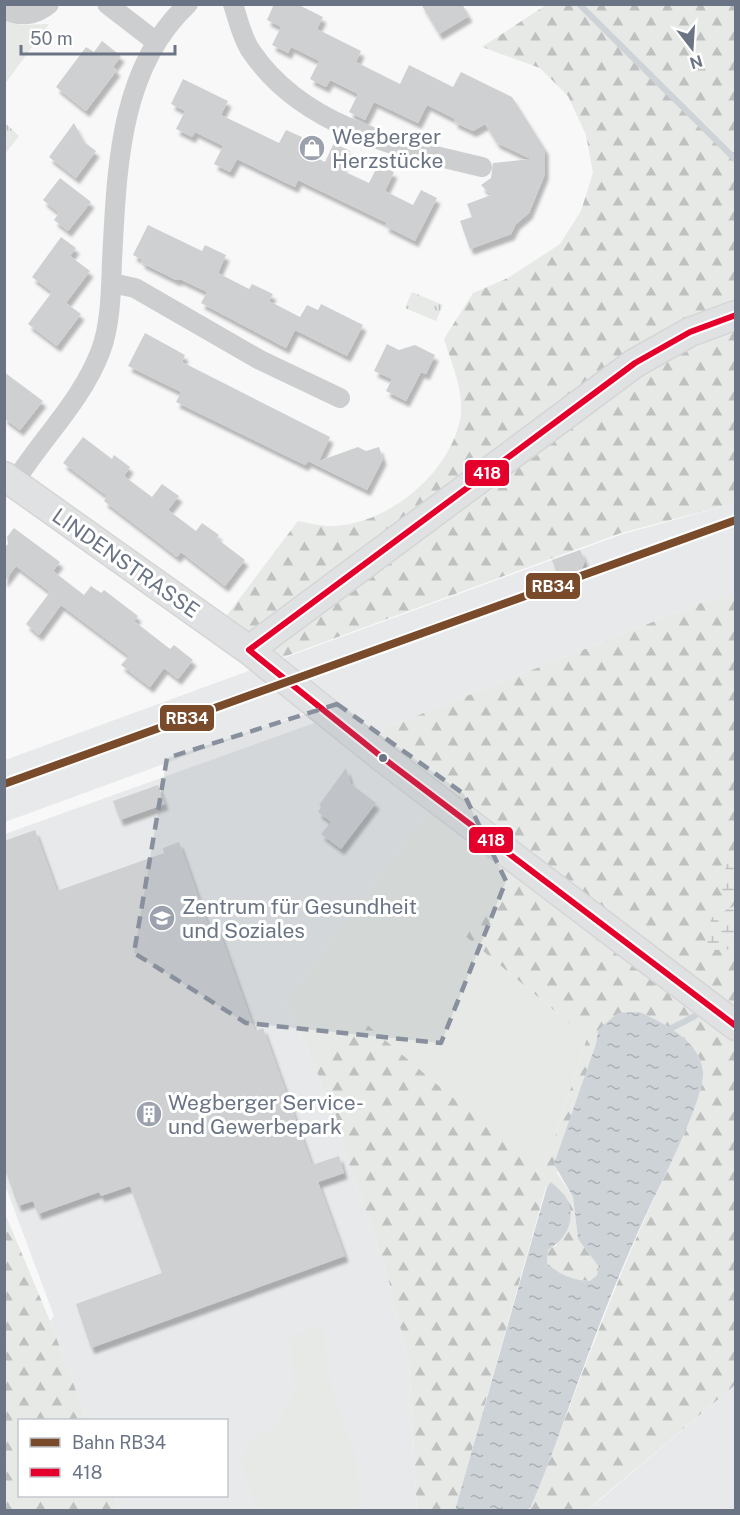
<svg xmlns="http://www.w3.org/2000/svg" width="740" height="1515" viewBox="0 0 740 1515" font-family="'Public Sans',sans-serif">
<style>
.built{fill:#e8e9ea}
.green{fill:#e6e9e5}
.forest{fill:url(#forest-firs)}
.wetland{fill:url(#wetland-marsh)}
.park{fill:url(#park-tufts)}
.water{fill:url(#water-ripples)}
.lines{fill:none;stroke-linecap:round;stroke-linejoin:round}
.stream{stroke:#ced3d8;stroke-width:6}
.building{fill:#cfd0d2;filter:url(#shadow)}
.secondary-casing{stroke:#d5d5d6;stroke-width:31}
.street{stroke:#cdcecf;stroke-width:20}
.secondary{stroke:#e0e1e2;stroke-width:28}
.bus-1-casing{stroke:#fff;stroke-width:10}
.bus-1{stroke:#e4002b;stroke-width:6}
.rail-1-casing{stroke:#fff;stroke-width:12}
.rail-1{stroke:#7a4b2a;stroke-width:8}
.marked{fill:#88909d;fill-opacity:0.2;stroke:#88909d;stroke-width:4.5;stroke-dasharray:12 8;stroke-linejoin:round}
.bus-dot{fill:#6a7485;stroke:#fff;stroke-width:2}
.labels{text-anchor:middle;dominant-baseline:central;stroke-width:6;stroke-linejoin:round;paint-order:stroke}
.poi-label{font-size:21px;fill:#6a7485;stroke:#fff;text-anchor:start}
.street-label{font-size:21px;fill:#6a7485;stroke:#fff}
.line-badge{stroke:#fff;stroke-width:2}
.badge-label{font-size:16px;text-anchor:middle;font-weight:bold;fill:#fff}
</style>
<defs>
<pattern id="forest-firs" width="22" height="20" patternUnits="userSpaceOnUse" patternTransform="scale(1.5)"><rect width="22" height="20" fill="#e6e9e5"/><path d="M5 1l3.5 6h-7zM16 11l3.5 6h-7z" fill="#bec1bf"/></pattern>
<pattern id="wetland-marsh" width="20" height="14" patternUnits="userSpaceOnUse" patternTransform="scale(1.5)"><rect width="20" height="14" fill="#e6e9e5"/><path d="M1 5h8M5 5V1M11 12h8M15 12V8" fill="none" stroke="#bec1bf"/></pattern>
<pattern id="park-tufts" width="24" height="20" patternUnits="userSpaceOnUse" patternTransform="scale(1.5)"><rect width="24" height="20" fill="#e6e9e5"/><path d="M3 7l-1-3M5 7V3M7 7l1-3M15 17l-1-3M17 17v-4M19 17l1-3" fill="none" stroke="#bec1bf"/></pattern>
<pattern id="water-ripples" width="26" height="14" patternUnits="userSpaceOnUse" patternTransform="scale(1.5)"><rect width="26" height="14" fill="#ced3d8"/><path d="M2 4q2-2 4 0t4 0M15 11q2-2 4 0t4 0" fill="none" stroke="#abb0b5"/></pattern>
<filter id="shadow"><feDropShadow dx="3.5" dy="6" stdDeviation="1.5" flood-color="#0004"/></filter>
</defs>
<rect width="100%" height="100%" fill="#f8f8f8"/>
<!-- built -->
<path class="built" d="M735,503V595L703,602L386,728L375,737L328,704L5,822V760L623,534Z
M317,722L430,808L285,1002L315,1066L387,1273L409,1363L417,1510H119L114,1496H226V1420H87L50,1321L54,1316L5,1185V834Z
M735,1385V1510H587L601,1499Z"/>
<!-- green -->
<path class="green" d="M7,21L21,25L49,24L5,84L4,24Z
M430,808L515,871L464,935L587,1038L543,1175L505,1143L345,1032L315,1066L285,1002Z
M322,1325L333,1394L355,1455L361,1503L358,1510H258L240,1459L253,1441L279,1421L295,1388L289,1338Z"/>
<!-- forest -->
<path class="forest" d="M546,5H735V503L621,533L270,662L209,639L298,521C310,523 323,527 335,526C388,523 446,476 459,424C467,397 452,365 444,339L473,293L508,278L560,244L581,211L593,173L586,135L568,96L540,68L482,47Z
M735,595L736,1004L717,1024L735,1038V1385L587,1510H527L531,1506C577,1392 615,1276 670,1165C679,1146 705,1091 703,1071C699,1040 665,1024 640,1012L598,1030L596,1044L557,1173L573,1197L578,1239L599,1267L597,1275L590,1281C572,1280 560,1275 547,1263L548,1250L557,1245L551,1183L546,1187L455,1510H417L409,1363L387,1273L315,1066L358,1017L543,1175L587,1038L464,935L530,851L375,737L386,728L703,602Z
M4,1211L50,1321L87,1420H20V1496H114L119,1510H5Z"/>
<!-- wetland -->
<path class="wetland" d="M735,860V897L722,893L726,865Z
M734,906L735,949L716,950L707,946L711,918Z"/>
<!-- park -->
<path class="park" d="M5,123L19,136L5,154Z
M412,292L443,305L436,321L405,308Z"/>
<!-- water -->
<path class="water" d="M640,1012C665,1024 699,1040 703,1071C705,1091 679,1146 670,1165C637,1230 609,1297 584,1366C566,1413 551,1460 531,1506L527,1510H455L547,1187L551,1182C556,1187 565,1194 568,1201C576,1222 565,1240 548,1250L547,1263C560,1275 572,1280 590,1281L597,1275L599,1267L578,1239L573,1197L554,1164L596,1044L598,1030L618,1013Z"/>
<g class="lines">
<!-- stream -->
<path class="stream" d="M579,4L736,160
M666,1031L695,1016"/>
</g>
<!-- building -->
<path class="building" d="M274,4H297L323,17L317,29L361,51L356,62L400,84L409,65L453,87L461,72L512,97L545,149V174L529,213L516,224L511,234L470,249L460,221L472,217L467,204L491,195L481,185L491,178L493,163L531,159L497,143L485,124L473,131L454,122L455,119L427,105L418,123L374,102L365,120L349,112L358,94L330,80L326,87L310,79L319,61L291,47L288,53L272,45L281,27L267,20Z
M421,4H462L469,16L439,34Z
M102,41L121,56L113,67L117,70L86,111L56,87L86,47L94,52Z
M183,79L228,101L221,115L279,143L286,130L302,137L297,148L325,162L334,143L350,151L341,170L369,183L378,165L394,172L385,191L413,205L421,190L437,198L415,241L385,226L387,223L298,180L295,187L237,159L230,172L214,164L223,146L195,132L192,137L176,129L185,111L171,104Z
M74,123L84,142L96,151L76,178L49,157Z
M60,178L91,202L68,231L54,220L59,213L43,200Z
M148,225L202,251L205,245L226,255L218,273L249,289L252,284L273,294L269,301L300,317L307,305L318,310L321,304L363,325L347,356L295,330L286,348L201,303L207,292L180,279L176,280L142,263L141,259L133,255Z
M61,237L76,248L70,256L90,271L66,303L81,314L57,346L28,324L52,292L32,277Z
M145,333L185,355L182,362L330,437L319,461L358,447L366,451L379,447L383,459L367,490L308,461L305,465L176,402L181,392L128,366Z
M387,344L399,350L415,345L435,355L426,374L421,372L406,401L386,391L392,379L374,371Z
M4,372L43,401L20,430L4,418Z
M83,437L112,459L114,455L130,467L124,476L152,497L162,484L179,496L168,510L196,531L202,523L219,535L216,538L245,560L225,586L181,552L177,557L163,546L104,501L107,496L63,463Z
M14,528L60,562L53,571L84,595L91,586L101,593L104,590L138,616L134,621L170,649L174,645L193,660L178,679L164,668L150,687L121,665L129,656L61,605L39,635L26,624L50,592L16,566L4,582V548L8,544L7,537Z
M580,550L585,561L582,569L562,574L556,571L552,560Z
M346,768L351,784L376,803L341,849L321,834L331,822L318,812L321,807L319,805Z
M158,785L165,804L120,820L113,801Z
M35,830L57,891L164,853L163,848L179,842L210,930L217,927L220,933L255,1031L263,1028L312,1165L339,1156L344,1173L318,1182L345,1256L91,1348L76,1304L162,1273L130,1186L101,1196L99,1192L38,1214L33,1201L18,1206L4,1167V841Z"/>
<g class="lines">
<defs>
<path id="secondary" d="M4,476L249,650L383,758L736,1026
M249,650L635,363L690,332L736,315"/>
</defs>
<!-- secondary casing -->
<use href="#secondary" class="secondary-casing"/>
<!-- street -->
<path class="street" d="M107,4L155,41
M233,4C238,19 242,38 251,51C303,128 398,147 482,167
M4,9C20,18 36,15 49,4
M112,283L135,288L260,360L340,398
M14,483C42,438 82,401 101,350C111,323 111,288 112,260C117,172 118,69 188,4"/>
<!-- secondary -->
<use href="#secondary" class="secondary"/>
<defs>
<path id="bus-1" d="M249,650L383,758L736,1026
M249,650L635,363L690,332L736,315"/>
</defs>
<!-- bus-1 casing -->
<use href="#bus-1" class="bus-1-casing"/>
<!-- bus-1 -->
<use href="#bus-1" class="bus-1"/>
<defs>
<path id="rail-1" d="M4,784L736,520"/>
</defs>
<!-- rail-1 casing -->
<use href="#rail-1" class="rail-1-casing"/>
<!-- rail-1 -->
<use href="#rail-1" class="rail-1"/>
</g>
<!-- marked area -->
<path class="marked" d="M337,704L464,794L506,881L441,1043L246,1023L134,953L167,758Z"/>
<!-- icons -->
<defs>
<symbol id="shop-disc" viewBox="-11 -11 22 22"><circle r="9.5" fill="#9ca2ad" stroke="#fff"/><path d="M-5-2.5h2.3a2.7 3.5 0 0 1 5.4 0H5L5.5 6h-11ZM-1.5-2.5h3a1.5 2.3 0 0 0-3 0Z" fill="#fff"/></symbol>
<symbol id="school-disc" viewBox="-11 -11 22 22"><circle r="9.5" fill="#9ca2ad" stroke="#fff"/><path d="M0-5L7-2L0 1L-7-2ZM-4 1L0 2.5L4 1V4Q0 6-4 4Z" fill="#fff"/></symbol>
<symbol id="building-disc" viewBox="-11 -11 22 22"><circle r="9.5" fill="#9ca2ad" stroke="#fff"/><path d="M-4-6H4V6H1V3H-1V6H-4ZM-2.5-4.3h1.7v1.8h-1.7ZM.8-4.3h1.7v1.8H.8ZM-2.5-1h1.7V.8h-1.7ZM.8-1h1.7V.8H.8Z" fill="#fff"/></symbol>
</defs>
<g fill-rule="evenodd">
<use href="#shop-disc" x="297" y="133" width="30" height="30"/>
<use href="#school-disc" x="147" y="903" width="30" height="30"/>
<use href="#building-disc" x="134" y="1099" width="30" height="30"/>
</g>
<!-- markers -->
<circle class="bus-dot" cx="383" cy="758" r="5"/>
<g class="labels">
<!-- poi labels -->
<g class="poi-label">
<text x="332" y="136">Wegberger<tspan x="332" dy="24">Herzstücke</tspan></text>
<text x="182" y="906">Zentrum für Gesundheit<tspan x="182" dy="24">und Soziales</tspan></text>
<text x="168" y="1102">Wegberger Service-<tspan x="168" dy="24">und Gewerbepark</tspan></text>
</g>
<!-- street labels -->
<g class="street-label">
<text transform="translate(126 563) rotate(35)">LINDENSTRASSE</text>
</g>
</g>
<g class="line-badge">
<rect x="464" y="459" width="46" height="28" rx="6" fill="#e4002b"/>
<rect x="525" y="572" width="56" height="28" rx="6" fill="#7a4b2a"/>
<rect x="159" y="704" width="56" height="28" rx="6" fill="#7a4b2a"/>
<rect x="468" y="826" width="46" height="28" rx="6" fill="#e4002b"/>
</g>
<g class="badge-label">
<text x="487" y="479">418</text>
<text x="553" y="592">RB34</text>
<text x="187" y="724">RB34</text>
<text x="491" y="846">418</text>
</g>
<!-- border -->
<rect width="740" height="1515" fill="none" stroke="#6a7485" stroke-width="12"/>
<!-- legend -->
<rect x="18" y="1419" width="210" height="78" fill="#ffffff" stroke="#c3c7ce" stroke-width="1.5"/>
<rect x="30" y="1438" width="30" height="9" fill="#7a4b2a" stroke="#c3c7ce" stroke-width="1.5"/>
<text x="72" y="1449" font-size="18" fill="#6a7485">Bahn RB34</text>
<rect x="30" y="1468" width="30" height="9" fill="#e4002b" stroke="#c3c7ce" stroke-width="1.5"/>
<text x="72" y="1479" font-size="18" fill="#6a7485">418</text>
<!-- north arrow -->
<g transform="translate(692 48) rotate(163)" stroke="#ffffff" stroke-width="4.5" paint-order="stroke">
<path d="M0-4.5L10 22L0 15L-10 22Z" fill="#6a7485"/>
<text y="-9" font-size="16" font-weight="bold" text-anchor="middle" fill="#6a7485">N</text>
</g>
<!-- scale -->
<path d="M21 45v9h154v-9" fill="none" stroke="#6a7485" stroke-width="3"/>
<text x="30" y="45" font-size="18" fill="#6a7485" stroke="#ffffff" stroke-width="4.5" paint-order="stroke">50 m</text>
</svg>
